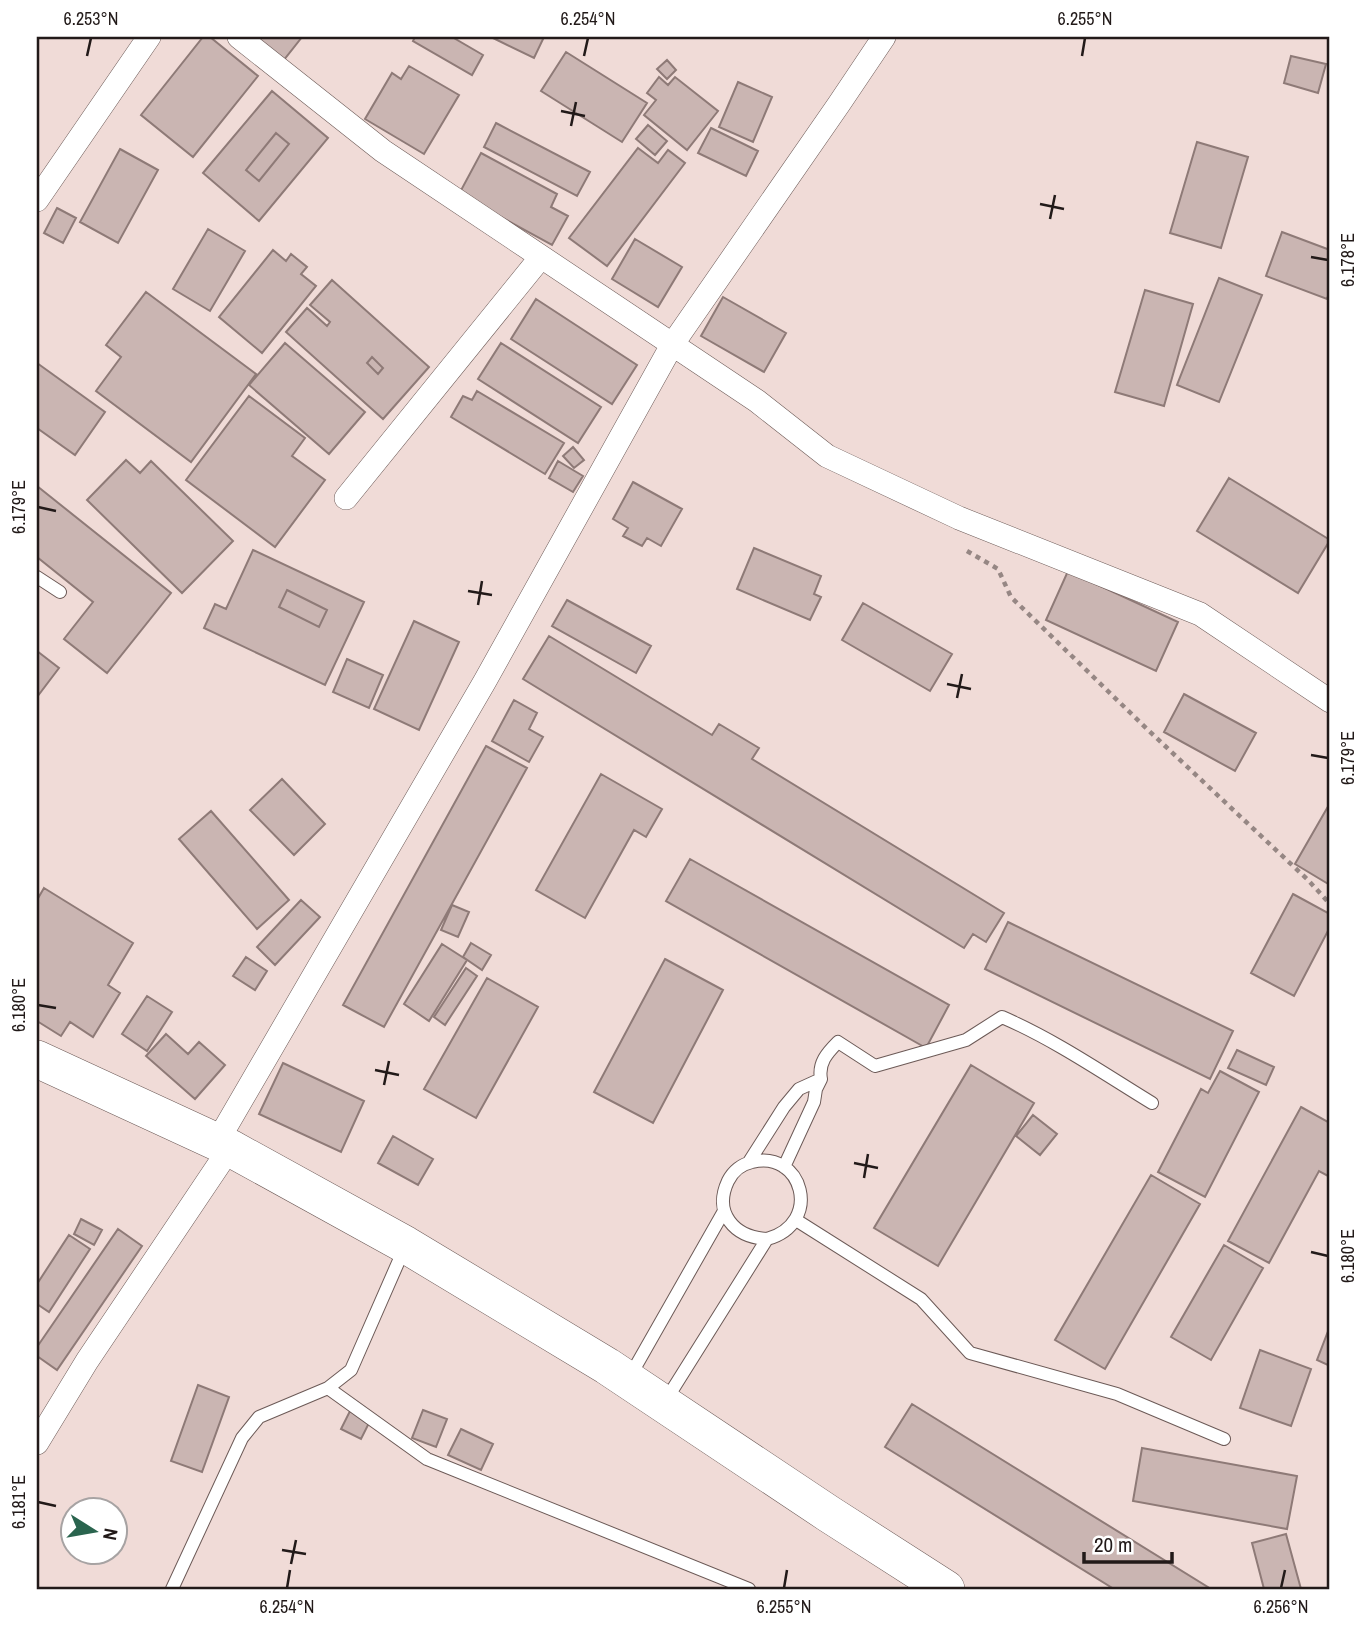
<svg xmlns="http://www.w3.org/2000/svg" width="1367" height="1626" viewBox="0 0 1367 1626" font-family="'Archivo Narrow',sans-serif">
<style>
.building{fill:#cab5b2;stroke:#8e7a77;stroke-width:2;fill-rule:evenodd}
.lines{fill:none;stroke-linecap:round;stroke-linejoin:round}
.service-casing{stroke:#6c5a57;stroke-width:14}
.minor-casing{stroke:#6c5a57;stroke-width:24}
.primary-casing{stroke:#6c5a57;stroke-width:38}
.path{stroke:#968784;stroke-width:4.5;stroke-dasharray:5 5;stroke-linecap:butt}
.service{stroke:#fff;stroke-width:12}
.minor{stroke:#fff;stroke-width:23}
.primary{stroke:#fff;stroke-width:37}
.ticks{fill:none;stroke:#221a19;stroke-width:2.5}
.neatline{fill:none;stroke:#221a19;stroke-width:2.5}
.ticks-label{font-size:18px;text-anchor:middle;fill:#221a19}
</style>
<rect width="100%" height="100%" fill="#f0dbd7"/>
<!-- building -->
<path class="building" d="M203,37H210L258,76L193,157L141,115Z
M253,37H302L283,61Z
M415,37H452L483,55L472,75L413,41Z
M491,37H544L534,58Z
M566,52L647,103L622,142L541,91Z
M1291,56L1326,64L1318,93L1284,83Z
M667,60L676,70L667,79L657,69Z
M409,66L459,95L424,154L365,119L392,73L401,79Z
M659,77L668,85L675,77L718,111L687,150L644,115L656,100L647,93Z
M738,82L772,97L753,142L719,127Z
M272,91L328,138L259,221L203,173ZM276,133L289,144L259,181L246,170Z
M496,123L590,172L577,196L484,147Z
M648,125L667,141L655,155L636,139Z
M711,128L758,151L746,176L698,153Z
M276,133L289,144L259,181L246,170Z
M1197,142L1248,157L1221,248L1170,233Z
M638,148L658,163L668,150L685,163L607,266L569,238Z
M120,149L158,170L118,243L80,222Z
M481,153L557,194L551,207L568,216L552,245L459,194Z
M57,208L76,218L63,243L44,233Z
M208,229L245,251L210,311L173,289Z
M1282,232L1330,250V290L1327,299L1266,276Z
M635,239L682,267L658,307L612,279Z
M273,250L286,261L291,254L307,267L301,274L316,286L262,353L219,317Z
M1219,278L1262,295L1219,402L1177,385Z
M332,280L429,367L383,419L286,332L307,308L327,326L330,322L310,305ZM372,357L383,368L378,374L367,363Z
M1145,290L1193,304L1164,406L1115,392Z
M146,292L256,374L191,462L96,391L121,357L106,345Z
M723,297L786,333L764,372L701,336Z
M536,299L637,365L612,404L511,339Z
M285,343L365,412L329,454L249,385Z
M501,343L601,407L578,443L478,379Z
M372,357L383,368L378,374L367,363Z
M37,363L105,412L75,455L37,428Z
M477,391L564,443L545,474L451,417L463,396L472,400Z
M249,396L305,438L292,456L325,480L275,547L186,480Z
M573,447L584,460L574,468L563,456Z
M126,460L140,473L151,461L233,541L182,593L87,500Z
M558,461L583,476L573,492L549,478Z
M1229,478L1330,540L1298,593L1197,531Z
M633,482L682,509L661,546L647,538L642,546L623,536L628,528L613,519Z
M37,486L171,593L107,673L64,639L93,602L37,557Z
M754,548L821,576L814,594L821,597L810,620L737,589Z
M253,550L364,602L325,685L204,628L215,604L226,609ZM287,590L327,610L319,627L279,607Z
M1068,571L1178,622L1156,671L1046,620Z
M287,590L327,610L319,627L279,607Z
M567,600L651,646L636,673L552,626Z
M863,603L952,654L930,691L842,640Z
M414,621L459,642L419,730L374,709Z
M549,636L712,735L719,724L759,748L752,759L1004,913L986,942L973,934L964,948L523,679Z
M37,651L59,668L37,697Z
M347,659L383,675L369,708L333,692Z
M1184,694L1256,733L1235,771L1164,732Z
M514,700L537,713L529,729L543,737L529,762L492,741Z
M486,746L527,768L384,1027L343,1005Z
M601,774L662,809L646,837L634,830L585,918L536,890Z
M282,779L325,824L294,855L250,810Z
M1330,803V885L1295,864Z
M211,811L289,900L257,929L179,839Z
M690,859L949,1005L926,1048L666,901Z
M44,888L133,943L108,985L120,993L93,1037L70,1022L61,1036L37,1021V900Z
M1293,894L1330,914V927L1294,996L1251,973Z
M301,900L320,917L275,965L257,947Z
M452,905L469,912L458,937L441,930Z
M1008,922L1233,1031L1210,1079L985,969Z
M471,943L491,955L482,970L463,957Z
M442,944L467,960L429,1021L404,1004Z
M246,957L267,971L255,990L233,976Z
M665,959L723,990L653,1123L594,1092Z
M466,968L477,976L445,1025L434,1017Z
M487,978L538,1007L476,1118L424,1089Z
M147,996L172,1012L147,1051L122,1034Z
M166,1034L188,1054L199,1042L225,1065L195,1099L146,1056Z
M1237,1050L1274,1067L1266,1085L1228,1068Z
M283,1063L364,1101L341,1152L259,1114Z
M971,1065L1034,1103L938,1266L874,1228Z
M1220,1071L1259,1092L1205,1197L1158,1172L1201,1089L1208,1093Z
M1301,1107L1330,1123V1177L1319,1171L1269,1263L1228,1241Z
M1033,1115L1057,1134L1040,1155L1016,1136Z
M393,1136L433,1159L418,1185L378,1163Z
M1151,1175L1200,1204L1105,1369L1055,1340Z
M81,1219L102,1230L94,1245L74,1234Z
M118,1229L142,1246L57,1370L37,1356V1347Z
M69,1235L90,1249L49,1312L37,1304V1284Z
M1224,1245L1263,1268L1211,1360L1171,1337Z
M1330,1326V1366L1317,1360Z
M1260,1350L1311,1369L1291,1426L1240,1408Z
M198,1385L229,1397L202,1472L171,1461Z
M912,1404L1211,1589H1114L885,1447Z
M423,1410L447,1419L436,1447L412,1438Z
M350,1411L370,1421L361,1439L341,1429Z
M461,1429L493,1444L481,1470L448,1455Z
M1142,1448L1297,1476L1287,1529L1133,1501Z
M1286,1534L1301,1589H1264L1252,1543Z"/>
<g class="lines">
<defs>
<path id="service" d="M37,577L60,592
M749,1162L784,1107L799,1089L821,1079
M784,1167L814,1102L816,1089L821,1079C818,1063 827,1053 838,1042L875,1066L966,1040L1002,1017C1055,1040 1103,1073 1152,1103
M796,1220L921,1299L970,1353L1117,1394L1224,1439
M629,1378L724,1211
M328,1388L427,1459L749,1589
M666,1400L767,1239C824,1223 802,1149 752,1162C742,1164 733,1171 728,1181C713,1213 734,1237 767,1239
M172,1589L242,1438L259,1417L328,1388L351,1370L404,1249"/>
<path id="minor" d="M239,37L383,151L757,401L827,456L959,518L1200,614L1330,701
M37,200L149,37
M346,498L541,257
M217,1142L485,681L672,345L839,104L884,37
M37,1443L87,1361L230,1148"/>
<path id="primary" d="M37,1059L230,1148L406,1245L607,1366L829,1514L946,1589"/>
</defs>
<!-- service casing -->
<use href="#service" class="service-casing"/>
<!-- minor casing -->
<use href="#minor" class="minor-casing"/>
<!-- primary casing -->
<use href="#primary" class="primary-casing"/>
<!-- path -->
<path class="path" d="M967,551L998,569L1011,597L1147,729L1308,880L1330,904"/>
<!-- service -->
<use href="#service" class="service"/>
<!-- minor -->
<use href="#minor" class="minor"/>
<!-- primary -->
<use href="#primary" class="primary"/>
</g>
<!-- ticks -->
<path class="ticks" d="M87,56L91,38M584,56L588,38M1082,56L1085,38M561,111L585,116M571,126L576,102M1040,204L1064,209M1050,219L1055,195M1311,257L1328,260M38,507L56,511M468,591L492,595M478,605L482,581M947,684L971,689M957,698L962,674M1311,755L1328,758M38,1005L56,1008M375,1070L399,1075M384,1085L389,1061M854,1163L878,1168M864,1178L868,1154M1311,1252L1328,1256M38,1502L56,1506M282,1550L306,1554M291,1564L296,1540M287,1588L290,1570M784,1588L787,1570M1281,1588L1285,1570"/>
<!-- border -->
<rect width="1367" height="1626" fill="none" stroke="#ffffff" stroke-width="77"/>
<!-- north arrow -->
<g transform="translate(94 1531) rotate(101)"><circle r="33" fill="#ffffff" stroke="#a7a3a3" stroke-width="2"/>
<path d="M0-5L12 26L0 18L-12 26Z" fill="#2a644e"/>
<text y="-10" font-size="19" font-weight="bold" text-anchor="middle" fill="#221a19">N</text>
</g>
<!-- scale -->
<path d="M1084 1552v10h88v-10" fill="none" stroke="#221a19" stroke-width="3.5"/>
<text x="1094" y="1552" font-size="21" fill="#221a19" stroke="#ffffff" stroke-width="5" paint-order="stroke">20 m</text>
<rect x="38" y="38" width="1290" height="1550" class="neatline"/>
<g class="ticks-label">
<text x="91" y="25">6.253°N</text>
<text x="588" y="25">6.254°N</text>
<text x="1085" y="25">6.255°N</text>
<text transform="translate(1348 260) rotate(-90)" y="6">6.178°E</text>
<text transform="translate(19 507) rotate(-90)" y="6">6.179°E</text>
<text transform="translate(1348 758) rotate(-90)" y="6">6.179°E</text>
<text transform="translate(19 1005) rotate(-90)" y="6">6.180°E</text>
<text transform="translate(1348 1256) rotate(-90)" y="6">6.180°E</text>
<text transform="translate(19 1502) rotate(-90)" y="6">6.181°E</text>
<text x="287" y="1613">6.254°N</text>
<text x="784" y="1613">6.255°N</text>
<text x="1281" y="1613">6.256°N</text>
</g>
</svg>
